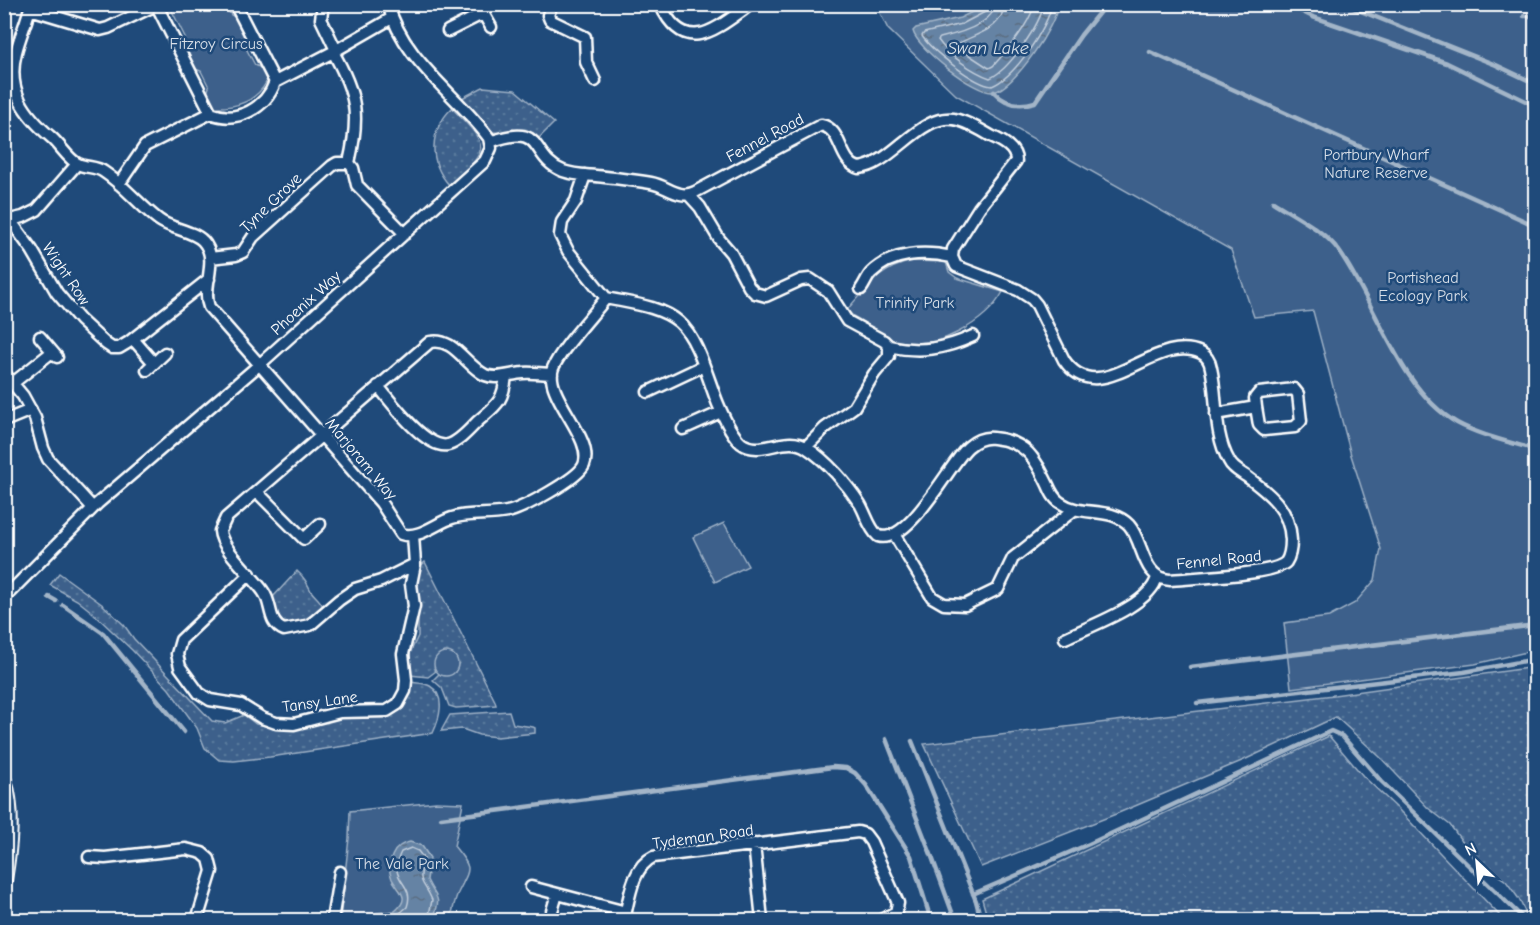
<svg xmlns="http://www.w3.org/2000/svg" width="1540" height="925" viewBox="0 0 1540 925" font-family="'Comic Neue',sans-serif">
<style>
.grass{fill:url(#grass-dots);stroke:#9eb0c5;stroke-width:1.5}
.park{fill:#3c618b;stroke:#9eb0c5;stroke-width:1.5}
.water{fill:url(#water-ripples);stroke:#a3b5c8;stroke-width:1.5}
.lines{fill:none;stroke-linecap:round;stroke-linejoin:round}
.shore{stroke:#c1cddb;stroke-width:1.5}
.stream{stroke:#a3b5c8;stroke-width:4.5}
.minor-casing{stroke:#fff;stroke-width:15}
.tertiary-casing{stroke:#fff;stroke-width:18}
.minor{stroke:#1f4a7a;stroke-width:10}
.tertiary{stroke:#1f4a7a;stroke-width:14}
.labels{text-anchor:middle;dominant-baseline:central;stroke-width:5;stroke-linejoin:round;paint-order:stroke}
.park-label{font-size:16px;fill:#d8dfe8;stroke:#1f4a7a}
.street-label{font-size:16px;fill:#fff;stroke:#1f4a7a}
.water-label{font-size:18px;font-style:italic;fill:#d8e0e8;stroke:#1f4a7a}
</style>
<defs>
<pattern id="grass-dots" width="8" height="8" patternUnits="userSpaceOnUse" patternTransform="scale(1.5)"><rect width="8" height="8" fill="#3c618b"/><path d="M2 2h.1M6 6h.1" fill="none" stroke="#59799c" stroke-width="1.8" stroke-linecap="round"/></pattern>
<pattern id="water-ripples" width="26" height="14" patternUnits="userSpaceOnUse" patternTransform="scale(1.5)"><rect width="26" height="14" fill="#6583a4"/><path d="M2 4q2-2 4 0t4 0M15 11q2-2 4 0t4 0" fill="none" stroke="#5b6d81"/></pattern>
</defs>
<rect width="100%" height="100%" fill="#1f4a7a"/>
<filter id="ink" filterUnits="userSpaceOnUse"><feTurbulence type="fractalNoise" baseFrequency=".0167" numOctaves="2"/><feDisplacementMap in="SourceGraphic" scale="12" xChannelSelector="R" yChannelSelector="G"/><feConvolveMatrix kernelMatrix="1 2 1 2 8 2 1 2 1" color-interpolation-filters="sRGB"/></filter>
<g filter="url(#ink)">
<!-- grass -->
<path class="grass" d="M483,87L515,90L554,123L538,139C520,123 512,135 493,132L462,98Z
M452,108C491,148 490,149 449,185C428,161 429,131 452,108Z
M425,562L495,701L496,705L456,708L449,706L442,688L433,680L439,674L441,675L455,672L458,664L434,669L436,671L428,677L410,675V653L418,636V592L415,578L417,569Z
M297,571C304,577 307,583 311,591C315,597 321,600 323,607L320,611L297,623H279L273,597Z
M59,573L103,605L124,625L134,639L212,721L225,723L244,715L256,724L286,729L338,717L388,716C409,708 404,699 410,682C416,683 425,683 430,686C447,696 439,720 433,733L270,757L234,761L219,760L205,748L197,728L169,689L132,650L92,612L77,600L50,585Z
M1535,667V920H1521L1526,914L1519,899L1506,881L1475,859L1450,825L1428,808L1380,757L1336,717L1244,760L1116,814L981,867L924,744L1334,695Z
M509,711L513,724L533,727L535,728V733L497,737L479,735L462,729L441,731L450,715Z
M1329,736L1363,776L1398,809L1500,916L1496,920H988L982,899Z"/>
<!-- park -->
<path class="park" d="M169,5H225L231,15L237,18L248,40L247,50L255,65L261,68L267,81C256,102 236,108 213,107L207,93L209,87L201,71L193,68L182,45L185,37Z
M876,5H1535V650L1475,664L1291,688L1284,623L1329,617L1355,603L1375,580L1381,549L1351,455L1313,311L1254,317L1231,250L956,95L888,29Z
M914,261L946,262L949,272L957,278L1003,292C986,323 936,350 900,345C895,344 862,320 853,316L847,310C867,286 883,266 914,261Z
M724,523L748,566L715,582L693,537Z
M434 664a12 12 0 1 1 24 0a12 12 0 1 1-24 0Z
M436,802L463,803L454,846C473,870 471,866 458,893C454,901 453,912 450,920H340L349,838L350,811Z"/>
<!-- water -->
<path class="water" d="M1058,5C1056,25 1014,89 993,92C975,94 917,48 913,31L916,28L960,18L986,5Z
M410,842L422,846L430,858L427,880C437,901 442,894 433,920H369L377,913L395,911C412,897 398,891 392,879C385,863 394,844 410,842Z"/>
<g class="lines">
<!-- shore -->
<path class="shore" d="M988,4L985,12L962,24L924,33L922,36C931,50 975,85 992,86C1015,77 1047,28 1052,4
M995,4C994,24 957,34 940,38L938,40C948,55 973,72 990,78C1009,70 1040,25 1044,4
M1004,4C1003,31 975,33 958,44L960,49L989,68L993,66C1009,48 1027,28 1035,4
M377,920L394,918L407,907C416,882 386,882 401,852L411,848L418,851L424,859C417,886 423,879 432,900L428,920"/>
<!-- stream -->
<path class="stream" d="M1286,4L1313,17L1447,63L1536,106
M1343,4L1496,65L1536,84
M1524,16H1536
M1150,52L1536,226
M994,92C1005,104 1019,107 1035,102L1081,35L1102,9
M1273,202C1295,216 1324,230 1339,251C1376,303 1400,391 1457,423C1481,436 1510,442 1536,450
M49,597L56,601
M63,605L103,633L184,732
M1190,667L1536,625
M1197,703L1464,672L1536,659
M886,739L932,857L955,920
M912,741L976,901L981,920
M441,818L833,767L846,768L855,773L866,785L911,856L931,920
M973,894L1089,844L1331,731L1342,736L1381,781L1521,916L1517,920"/>
<defs>
<path id="minor" d="M31,4C27,21 20,36 16,52C6,91 25,115 52,138C61,146 68,159 78,164C86,168 96,166 104,172C124,185 139,205 159,220C171,229 194,231 203,241C220,259 201,287 209,307L381,503L401,534C418,540 436,523 452,518C469,512 489,516 507,512C522,509 578,479 584,465C595,438 543,395 553,368C560,350 593,315 606,298
M156,4L211,113C237,124 266,108 275,82L235,4
M323,4L321,19L336,50
M552,4L548,15L550,20L585,37L586,62L595,81
M660,4C685,58 716,29 751,4
M30,9L100,30L108,28L156,5
M483,13L491,27
M448,31L482,14L484,11L483,4
M333,52C357,94 360,116 349,163L353,168L357,185L405,234
M275,82L333,52L392,18
M490,142C547,121 528,157 563,171C574,175 585,175 596,176C614,178 633,180 651,183C668,186 678,200 695,192L821,125C843,129 838,162 859,168C893,165 921,110 958,120C969,123 981,130 991,136C1002,141 1016,148 1016,161L979,208L953,249L952,257L956,266L1018,290L1032,299L1037,305L1064,360C1100,413 1155,331 1201,353C1207,356 1210,362 1211,368C1218,398 1213,433 1229,461C1232,468 1240,472 1246,476C1269,493 1290,509 1291,540C1291,547 1290,556 1286,562C1274,575 1191,578 1170,580C1142,579 1144,542 1129,525C1110,506 1081,517 1061,503C1054,499 1051,492 1048,485C1035,458 1026,441 993,438C984,437 975,441 968,447C949,464 909,546 878,536C869,528 866,514 860,504C847,484 827,461 807,448C786,433 761,458 741,443C731,434 723,416 718,404C708,380 698,338 679,322C661,306 629,303 606,298
M585,175L576,201L562,222L560,235L568,251L606,298
M119,184L145,146L211,113
M689,195L700,207L719,239L731,253L749,287L755,293L766,296L801,280L810,279L828,291L847,321L884,341L889,346V356L874,374L854,407L825,428L806,447
M10,220L32,250L57,293L80,320L106,344L112,348H119L129,342L209,279
M5,221L23,217L37,210L77,164
M210,258L236,255L243,252L253,237L332,166L337,163H349
M861,289C865,284 867,277 871,273C892,252 925,251 952,257
M40,337L57,357
M133,339L154,363
M889,346C920,353 945,349 973,336
M147,370L165,353
M4,373L23,396L35,418L43,448L48,459L93,508
M13,383L52,352
M378,386C391,402 426,450 448,445C459,442 469,430 477,422C496,405 503,403 506,376
M648,392L703,366
M1216,414L1256,407L1259,425L1264,430L1295,427L1301,421L1298,394L1294,389L1259,393L1255,398L1256,407
M4,421L31,410
M683,429L721,412
M257,492L304,539L320,524
M894,534L932,597L944,604L965,605L998,589L1013,558L1075,509
M415,564L381,581L355,589L339,600L310,625L284,630C267,623 273,604 263,591C252,575 221,549 220,531L226,518L430,342C454,337 465,365 485,375C497,380 510,374 523,373C532,372 542,374 552,374
M250,574L181,640L177,654L180,667L199,693L210,700L241,705L262,718L276,723L294,724L340,712L387,711L398,704L405,691L406,680L403,654L414,606L411,584L415,564L413,535
M4,598L98,503L259,365L485,161L491,148L489,138C456,93 403,61 388,4
M1065,638C1090,626 1151,605 1157,577
M754,844L762,920
M89,857L105,858L186,849L202,853L209,859L212,871L197,920
M531,887L626,912
M552,911L557,894
M332,920L340,872
M624,920C629,900 632,867 653,857L858,832L865,834L871,842L898,903L896,912L881,920"/>
<path id="tertiary" d="M4,781C14,810 9,850 4,880"/>
</defs>
<!-- minor casing -->
<use href="#minor" class="minor-casing"/>
<!-- tertiary casing -->
<use href="#tertiary" class="tertiary-casing"/>
<!-- minor -->
<use href="#minor" class="minor"/>
<!-- tertiary -->
<use href="#tertiary" class="tertiary"/>
</g>
</g>
<g class="labels">
<!-- park labels -->
<g class="park-label">
<text x="216" y="44">Fitzroy Circus</text>
<text x="1376" y="155">Portbury Wharf<tspan x="1376" dy="18">Nature Reserve</tspan></text>
<text x="1423" y="278">Portishead<tspan x="1423" dy="18">Ecology Park</tspan></text>
<text x="915" y="303">Trinity Park</text>
<text x="402" y="864">The Vale Park</text>
</g>
<!-- street labels -->
<g class="street-label">
<text transform="translate(765 138) rotate(-28)">Fennel Road</text>
<text transform="translate(271 203) rotate(-44)">Tyne Grove</text>
<text transform="translate(66 274) rotate(56)">Wight Row</text>
<text transform="translate(306 303) rotate(-42)">Phoenix Way</text>
<text transform="translate(361 459) rotate(50)">Marjoram Way</text>
<text transform="translate(1219 560) rotate(-6)">Fennel Road</text>
<text transform="translate(320 702) rotate(-8)">Tansy Lane</text>
<text transform="translate(703 837) rotate(-8)">Tydeman Road</text>
</g>
<!-- water labels -->
<g class="water-label">
<text x="988" y="48">Swan Lake</text>
</g>
</g>
<!-- margin -->
<rect width="1540" height="925" fill="none" stroke="#1f4a7a" stroke-width="24"/>
<rect x="12" y="12" width="1516" height="901" fill="none" stroke="#fff" stroke-width="2" filter="url(#ink)"/>
<!-- north arrow -->
<g transform="translate(1477 862) rotate(334)" stroke="#1f4a7a" stroke-width="4.5" paint-order="stroke">
<path d="M0-4.5L10 22L0 15L-10 22Z" fill="#ffffff"/>
<text y="-9" font-size="16" font-weight="bold" text-anchor="middle" fill="#ffffff">N</text>
</g>
</svg>
